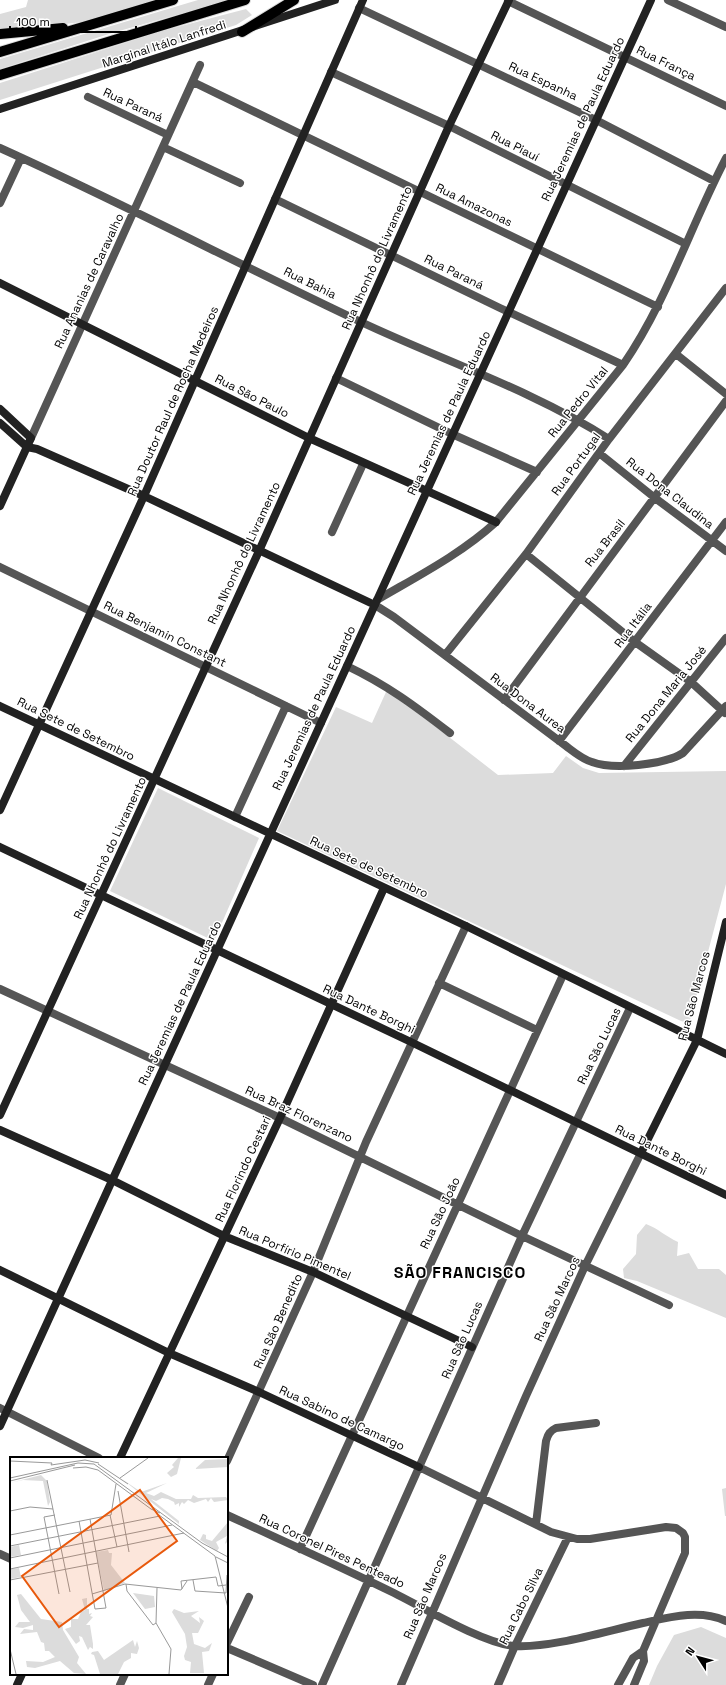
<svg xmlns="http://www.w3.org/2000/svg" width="726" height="1685" viewBox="0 0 726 1685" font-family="'Space Grotesk',sans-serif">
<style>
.green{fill:#dcdcdc}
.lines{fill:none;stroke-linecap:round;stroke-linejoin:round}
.primary-casing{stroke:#dbdbdb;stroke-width:12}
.street{stroke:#555;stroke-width:8}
.secondary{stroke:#222;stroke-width:8}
.primary{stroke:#000;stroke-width:10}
.labels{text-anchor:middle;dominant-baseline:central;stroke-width:3;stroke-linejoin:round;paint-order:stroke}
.street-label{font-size:12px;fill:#000;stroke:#fff}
.district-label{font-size:16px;font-weight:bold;letter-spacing:1px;fill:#000;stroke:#fff}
.inset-road{fill:none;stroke:#999;stroke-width:1}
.view{fill:#e8590c;fill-opacity:0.15;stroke:#e8590c;stroke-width:2}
.inset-edge{fill:none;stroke:#000;stroke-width:2}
</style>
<rect width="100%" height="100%" fill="#fff"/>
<!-- green -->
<path class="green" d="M28,0H157L83,22L0,31V14L26,7Z
M198,0H230L112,33L0,69V59Z
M246,9L252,15L236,25L0,100V83L162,31Z
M386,692H391L498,775L553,773L566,756L583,768L599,773L726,771V884L690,1020L685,1022L681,1021L277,831L336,707L372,723Z
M158,788L259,838L214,941L110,891Z
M646,1224C659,1229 665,1236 678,1242L677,1256L689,1253L698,1269H719L726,1275V1318L637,1281L624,1278L623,1269L636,1254L637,1235Z
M726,1488V1516H725L722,1489Z
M701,1627L726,1638V1685H649L657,1666L674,1635Z"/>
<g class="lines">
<defs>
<path id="primary" d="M242,32L294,0
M0,34L63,28
M0,52L173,0
M0,75L245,0"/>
</defs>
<!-- primary casing -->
<use href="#primary" class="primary-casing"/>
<!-- street -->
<path class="street" d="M668,0L726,27
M508,1L726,106
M359,8L596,120L714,181
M331,72L449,126L686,244
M193,82L658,307
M88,97L168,135
M163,147L240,183
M0,148C122,203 240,265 361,322C444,361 532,390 609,439
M275,199L500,308L623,365
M0,203L21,158
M676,354L726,394
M336,378L452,434L537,472
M31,438L200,65
M599,453L655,498L726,551
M332,532L363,464
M526,554L635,642L691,682L725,713
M0,567L321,723
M377,600C418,576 461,554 496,522L623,365C667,301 690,227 726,158
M375,605L394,617L566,746C574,752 582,759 592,762C613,770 664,765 683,753L726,706
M445,655L526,554L609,439L726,288
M347,666C387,685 415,706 450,733
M504,700L726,401
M559,741L726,522
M624,766L726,638
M235,817L286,706
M439,983L537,1030
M0,989L280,1118L522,1236L669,1305
M0,1408L99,1458
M227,1461L313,1272L366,1142L466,926
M419,1467L551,1532L577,1539H590L666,1527L676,1528L683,1533L685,1537V1553L643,1651L644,1661L634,1685
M227,1515C283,1541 339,1566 394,1593C424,1608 484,1644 515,1646C552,1648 606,1631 643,1623C670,1617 700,1609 726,1621
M536,1524L546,1441C548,1434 550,1431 556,1428L596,1423
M300,1549L563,975
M0,1554L11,1559
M227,1643L249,1597
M227,1648L313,1685
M120,1685L125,1674
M208,1685L213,1674
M322,1685L522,1236L630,1008
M401,1685L526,1396L585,1266L641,1153
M498,1685L515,1646L568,1537
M618,1685L633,1658L643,1651"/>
<!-- secondary -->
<path class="secondary" d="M0,109L335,0
M0,283L309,438L496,522
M0,409L31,438L0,506
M0,423L27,447L37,449L144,496L375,605
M0,706L466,926L726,1054
M0,810L144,496L363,0
M0,847L411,1042L726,1195
M0,1115L259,551L449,126L509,0
M0,1130L112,1180L224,1236L313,1272L472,1347
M641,1153L697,1040L726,922
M0,1270L169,1353L259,1392L419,1467
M0,1426L651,0
M120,1458L280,1118L384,888
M17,1685L22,1674"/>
<!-- primary -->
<use href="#primary" class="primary"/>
</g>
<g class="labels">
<!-- street labels -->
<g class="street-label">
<text transform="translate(164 44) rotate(-18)">Marginal Itálo Lanfredi</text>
<text transform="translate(666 63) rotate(26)">Rua França</text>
<text transform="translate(543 81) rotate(25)">Rua Espanha</text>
<text transform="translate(133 105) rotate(25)">Rua Paraná</text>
<text transform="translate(583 119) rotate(-65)">Rua Jeremias de Paula Eduardo</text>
<text transform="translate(515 146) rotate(27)">Rua Piauí</text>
<text transform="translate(474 205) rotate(26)">Rua Amazonas</text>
<text transform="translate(377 258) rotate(-66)">Rua Nhonhô do Livramento</text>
<text transform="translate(454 272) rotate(26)">Rua Paraná</text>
<text transform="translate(89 281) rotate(-65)">Rua Ananias de Caravalho</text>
<text transform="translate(310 283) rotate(26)">Rua Bahia</text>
<text transform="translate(252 396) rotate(27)">Rua São Paulo</text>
<text transform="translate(173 401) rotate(-66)">Rua Doutor Raul de Rocha Medeiros</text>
<text transform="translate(578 402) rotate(-51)">Rua Pedro Vital</text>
<text transform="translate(449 413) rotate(-65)">Rua Jeremias de Paula Eduardo</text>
<text transform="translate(576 464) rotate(-54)">Rua Portugal</text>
<text transform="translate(670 493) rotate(38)">Rua Dona Claudina</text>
<text transform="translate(605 543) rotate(-52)">Rua Brasil</text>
<text transform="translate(244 553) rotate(-65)">Rua Nhonhô do Livramento</text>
<text transform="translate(633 625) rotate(-53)">Rua Itália</text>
<text transform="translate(165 634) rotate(26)">Rua Benjamin Constant</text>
<text transform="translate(666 694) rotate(-51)">Rua Dona Maria José</text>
<text transform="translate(528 703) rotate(37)">Rua Dona Aurea</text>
<text transform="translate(314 708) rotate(-65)">Rua Jeremias de Paula Eduardo</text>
<text transform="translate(76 729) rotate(26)">Rua Sete de Setembro</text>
<text transform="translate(110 848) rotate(-65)">Rua Nhonhô do Livramento</text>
<text transform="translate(369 867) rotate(25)">Rua Sete de Setembro</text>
<text transform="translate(694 996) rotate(-75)">Rua São Marcos</text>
<text transform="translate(180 1003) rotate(-65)">Rua Jeremias de Paula Eduardo</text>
<text transform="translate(369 1009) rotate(25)">Rua Dante Borghi</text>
<text transform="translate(599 1046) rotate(-64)">Rua São Lucas</text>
<text transform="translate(299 1114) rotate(25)">Rua Braz Florenzano</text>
<text transform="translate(661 1150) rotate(26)">Rua Dante Borghi</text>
<text transform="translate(243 1169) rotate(-65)">Rua Florindo Cestari</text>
<text transform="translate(440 1213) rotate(-65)">Rua São João</text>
<text transform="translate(295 1253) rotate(23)">Rua Porfírio Pimentel</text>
<text transform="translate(557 1299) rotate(-65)">Rua São Marcos</text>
<text transform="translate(278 1321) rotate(-66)">Rua São Benedito</text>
<text transform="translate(462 1340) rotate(-66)">Rua São Lucas</text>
<text transform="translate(342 1418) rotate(25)">Rua Sabino de Camargo</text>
<text transform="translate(332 1551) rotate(25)">Rua Coronel Pires Penteado</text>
<text transform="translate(425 1596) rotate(-67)">Rua São Marcos</text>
<text transform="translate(521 1606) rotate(-64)">Rua Cabo Silva</text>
</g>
<!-- district labels -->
<g class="district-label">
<text x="460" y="1272">SÃO FRANCISCO</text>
</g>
</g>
<!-- overview -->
<g transform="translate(10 1457)">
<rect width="218" height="218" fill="#fff"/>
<path d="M168,1H171L167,17L161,20L157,16L164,10L162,8ZM218,2V10L185,12L195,3ZM31,18L37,24L40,45L38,49L33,24L13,23L0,26ZM112,22L131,35L157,26L136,36L144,39L151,35L166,42H181L183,38L188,41L216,40L218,43L204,45L201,41L198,45L196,42L184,46L178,43L174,47L172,45L169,50V46L165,48L164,45L158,42L152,41L146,44L141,42L169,64V67ZM218,65V84L215,87L217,79L206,85L209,91L207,94L190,83L193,77L196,78V82L202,84ZM9,88L11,98L0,100V90ZM98,93L99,96H102L101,108L115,126L94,134L86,95ZM9,111L11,120L0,122V112ZM123,136L144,139L145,150L135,152ZM11,137L31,162L52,165L53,173L69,200L67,206L76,217L64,216L50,204L25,211L17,210L16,204L33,205L45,200L39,194H35L34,186L31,185L27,175L10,177L14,172L23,173V168L13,171L5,170L9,165H20L11,153L7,138ZM77,141V152H79V157L82,156L80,159L83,160L76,168H80L83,187V192L80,190L78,193L72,180L69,179L70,184L66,187L55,172L61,170V162H68L71,155L75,153L72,142ZM164,152L174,156L189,154L181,159L190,166L189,160L194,164L188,176H182L184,187L195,191L202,186L199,194L192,195L194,216H180L181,205L175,203L174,199L177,190L175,177L162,155ZM123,183L125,190L127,184L129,191L127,197L121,196V201L114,205L108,217H90L84,198L81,197L82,195L88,194L94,203Z" fill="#dcdcdc"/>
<path class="inset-road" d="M0,4L42,6M42,6L41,8L75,3L89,6M88,7L118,27M63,11L76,10L88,13L141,52L150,56M0,21L68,6L84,7L192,86L218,100M110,21L138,1M37,23L60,135M0,24L65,8M108,34L119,95M0,54L20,50L43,52M45,58L34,60L49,137M100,58L107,90M149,58L205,99L218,151M80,62L96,151M69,64L85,152L96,151M0,78L101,58L106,27M0,89L150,59M206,100L218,106M0,101L162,68M0,112L174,76M0,123L88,106M183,123L185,134L216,136M116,127L117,134L143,168L146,166M172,132L171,124L206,120L208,129L216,128M216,136L217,118M82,137L115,127L171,133L177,124M146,166L161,192L159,217M146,166L147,131M0,192L6,217"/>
<path class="view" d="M130,33L167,84L49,170L12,119Z"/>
<rect width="218" height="218" class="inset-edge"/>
</g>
<!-- north arrow -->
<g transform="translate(698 1657) rotate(306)" stroke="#ffffff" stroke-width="3" paint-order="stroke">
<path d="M0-3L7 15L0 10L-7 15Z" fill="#000000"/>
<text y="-6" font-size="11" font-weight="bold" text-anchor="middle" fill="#000000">N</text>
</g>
<!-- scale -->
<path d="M10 26v6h126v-6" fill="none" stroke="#000000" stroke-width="2"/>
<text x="16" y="26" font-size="12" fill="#000000" stroke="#ffffff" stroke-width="3" paint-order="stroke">100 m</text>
</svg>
